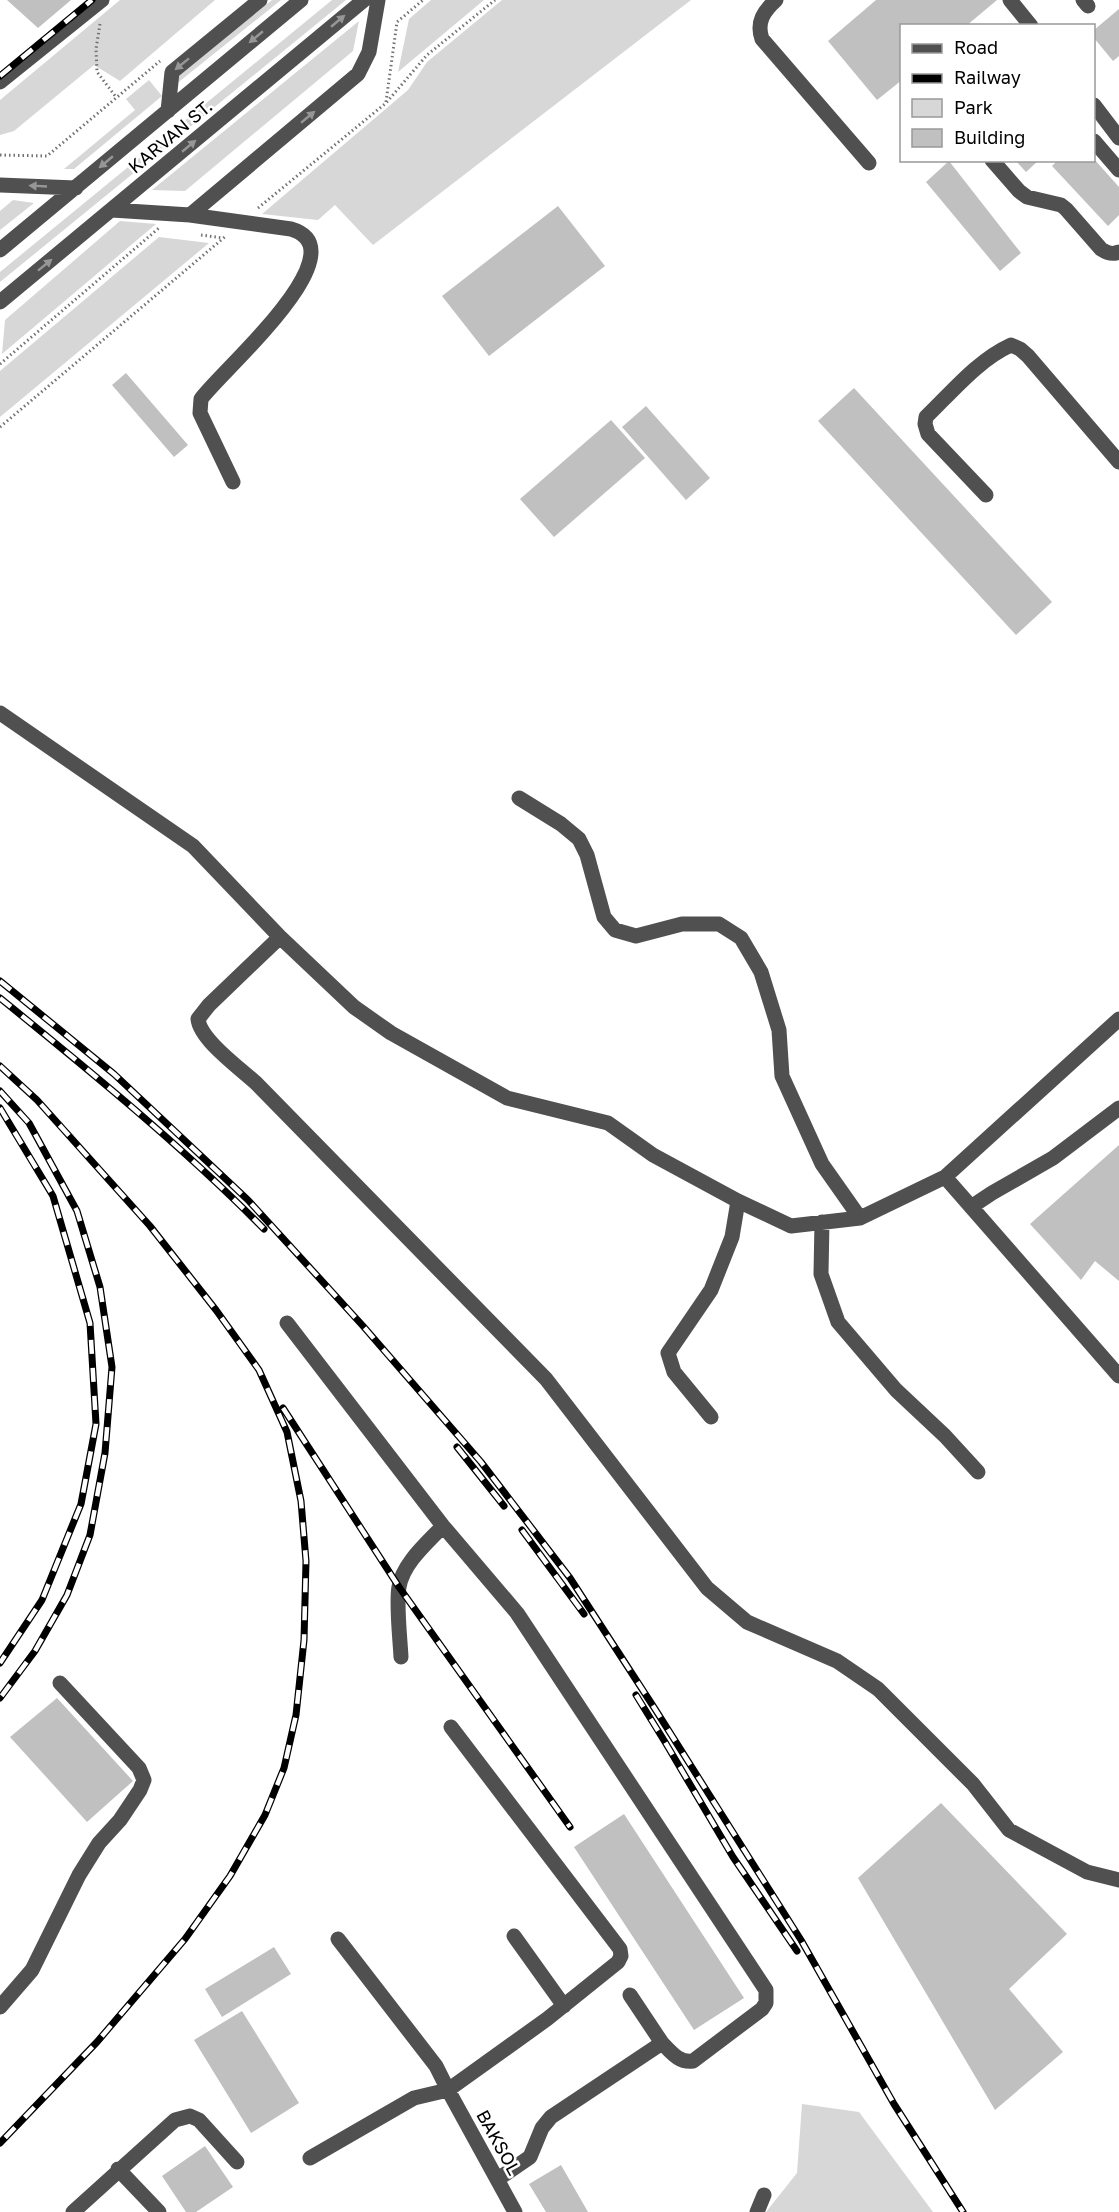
<svg xmlns="http://www.w3.org/2000/svg" width="1119" height="2212" viewBox="0 0 1119 2212" font-family="'Golos Text',sans-serif">
<style>
.green{fill:#d7d7d7}
.building{fill:#c0c0c0}
.lines{fill:none;stroke-linecap:round;stroke-linejoin:round}
.path{stroke:#727272;stroke-width:3;stroke-dasharray:1.5 3;stroke-linecap:butt}
.minor{stroke:#505050;stroke-width:15}
.rail-casing{stroke:#000;stroke-width:7}
.rail{stroke:#fff;stroke-width:4.5;stroke-dasharray:14;stroke-linecap:butt}
.oneway{fill:#969696}
.labels{text-anchor:middle;dominant-baseline:central;stroke-width:5;stroke-linejoin:round;paint-order:stroke}
.street-label{font-size:18px;fill:#000;stroke:#fff}
</style>
<rect width="100%" height="100%" fill="#fff"/>
<!-- green -->
<path class="green" d="M120,0H215L120,81L94,65L14,131L0,135V100Z
M272,0H281L175,85L176,77Z
M332,0H346L0,282V272Z
M431,0H484L398,72L409,19Z
M502,0H691L373,245L335,205L318,220L262,214L408,90L427,62Z
M359,21L353,51L185,191L152,190Z
M149,80L162,96L74,169H64L135,110L126,99Z
M13,200L34,203L0,230V211Z
M120,221L156,224L2,354L5,320Z
M159,237L209,243L0,417V371Z
M802,2104L859,2112L933,2212H766L797,2173Z"/>
<!-- building -->
<path class="building" d="M7,0H71L38,28Z
M876,0H997L966,26H902V80L877,100L828,41Z
M1119,9V56L1113,61L1094,38V30Z
M1094,159L1119,187V215L1108,226L1052,166L1058,160H1094Z
M1015,160H1039L1026,172Z
M949,161L1021,253L1000,271L926,182Z
M558,206L605,266L489,356L442,296Z
M126,373L188,445L174,457L112,385Z
M854,388L1052,602L1016,635L818,421Z
M646,406L710,478L686,500L622,427Z
M611,420L645,458L554,537L520,499Z
M1119,1145V1281L1095,1261L1081,1280L1030,1224Z
M57,1698L133,1781L87,1822L10,1737Z
M941,1803L1067,1934L1009,1989L1063,2052L995,2110L858,1878Z
M624,1814L744,1998L694,2030L574,1847Z
M274,1947L291,1974L222,2017L205,1989Z
M242,2011L299,2103L251,2133L194,2040Z
M205,2146L233,2187L196,2212H186L162,2176Z
M561,2165L588,2212H546L529,2184Z"/>
<g class="lines">
<!-- path -->
<path class="path" d="M100,24L96,49L97,72L116,97
M386,102L397,22L423,0
M0,155L47,156L160,61
M258,208L386,103L427,55L495,0
M201,235L223,238
M0,364L159,228
M0,427L226,236"/>
<!-- minor -->
<path class="minor" d="M776,0C764,11 756,22 762,39L869,163
M1010,0L1031,26
M1083,0L1088,6
M0,82L102,0
M1094,105L1119,138
M168,111L172,72L260,0
M1094,141L1119,170
M992,160L1019,191L1027,197L1061,205L1066,209L1101,249C1107,253 1112,255 1119,252
M0,185L76,188
M112,210L190,215L358,74L369,52L378,0
M190,215L291,229C363,250 219,373 201,399L200,413L233,482
M0,250L301,0
M0,302L364,0
M986,495L928,434L925,424L926,417C952,392 978,360 1011,345L1020,349L1028,356L1119,462
M0,713L193,846L280,937L354,1007L391,1033L507,1098L608,1123L653,1155L738,1201L791,1226L860,1218L945,1177L1119,1019
M519,798L561,824L579,839L587,855L604,917L615,930L636,936L682,924H719L741,938L761,972L779,1030L782,1076L822,1164L860,1218
M280,937L209,1005L198,1019C200,1040 241,1069 257,1084L546,1379L707,1588L747,1622L837,1661L878,1689L973,1784L1009,1830L1087,1872L1119,1880
M945,1177L1119,1376
M971,1207L992,1193L1053,1158L1119,1108
M822,1222L821,1274L838,1322L896,1390L945,1436L978,1472
M287,1323L443,1526L517,1613L766,1990V2003L762,2009L693,2061C679,2063 672,2053 662,2043L551,2117L542,2128L530,2157L498,2179
M711,1417L674,1372L668,1353L711,1290L732,1237L738,1201
M401,1657C400,1638 396,1603 399,1587C403,1563 427,1543 443,1526
M514,1936L564,2006
M338,1939L436,2066L448,2090L515,2212
M630,1995L662,2043
M0,2007L32,1970L79,1875L99,1843L120,1820L140,1790L144,1780L139,1768L60,1683
M310,2158L414,2098L448,2090L547,2019L618,1962L621,1956L620,1949L451,1727
M118,2169L159,2212
M73,2212L175,2120L190,2116L199,2120L237,2162
M757,2212L764,2195"/>
<defs>
<path id="rail" d="M0,76L92,0
M0,981L114,1074L248,1200L363,1326L481,1462L570,1578L655,1709L801,1940L894,2104L963,2212
M0,998C91,1072 182,1146 264,1229
M0,1066L37,1100L150,1226L216,1310L259,1370L287,1432L301,1501L306,1561L304,1640L296,1715L284,1768L265,1815L230,1876L185,1939L97,2042L0,2143
M0,1091L29,1123L77,1211L100,1287L112,1367L105,1453L90,1535L67,1595L35,1651L0,1698
M0,1108L53,1196L90,1323L96,1424L81,1504L42,1600L0,1663
M283,1408L399,1587L570,1827
M457,1447L504,1506
M522,1530L584,1614
M636,1695L665,1742L733,1857L797,1951"/>
</defs>
<!-- rail casing -->
<use href="#rail" class="rail-casing"/>
<!-- rail -->
<use href="#rail" class="rail"/>
</g>
<!-- one-way arrows -->
<defs><path id="oneway-solid" d="M-6-.8H1V-3.2L6.5 0L1 3.2V.8H-6Z" transform="scale(1.5)"/></defs>
<g class="oneway">
<use href="#oneway-solid" transform="translate(338 21) rotate(-40)"/>
<use href="#oneway-solid" transform="translate(256 37) rotate(140)"/>
<use href="#oneway-solid" transform="translate(182 64) rotate(141)"/>
<use href="#oneway-solid" transform="translate(308 117) rotate(-40)"/>
<use href="#oneway-solid" transform="translate(189 146) rotate(-40)"/>
<use href="#oneway-solid" transform="translate(106 162) rotate(140)"/>
<use href="#oneway-solid" transform="translate(38 186) rotate(-177)"/>
<use href="#oneway-solid" transform="translate(45 265) rotate(-39)"/>
</g>
<g class="labels">
<!-- street labels -->
<g class="street-label">
<text transform="translate(170 136) rotate(-40)">KARVAN ST.</text>
<text transform="translate(499 2142) rotate(61)">BAKSOL</text>
</g>
</g>
<!-- legend -->
<rect x="900" y="24" width="195" height="138" fill="#ffffff" stroke="#999999" stroke-width="1.5"/>
<rect x="912" y="44" width="30" height="9" fill="#505050" stroke="#999999" stroke-width="1.5"/>
<text x="954" y="54" font-size="18" fill="#000000">Road</text>
<rect x="912" y="74" width="30" height="9" fill="#000000" stroke="#999999" stroke-width="1.5"/>
<text x="954" y="84" font-size="18" fill="#000000">Railway</text>
<rect x="912" y="99" width="30" height="18" fill="#d7d7d7" stroke="#999999" stroke-width="1.5"/>
<text x="954" y="114" font-size="18" fill="#000000">Park</text>
<rect x="912" y="129" width="30" height="18" fill="#c0c0c0" stroke="#999999" stroke-width="1.5"/>
<text x="954" y="144" font-size="18" fill="#000000">Building</text>
</svg>
